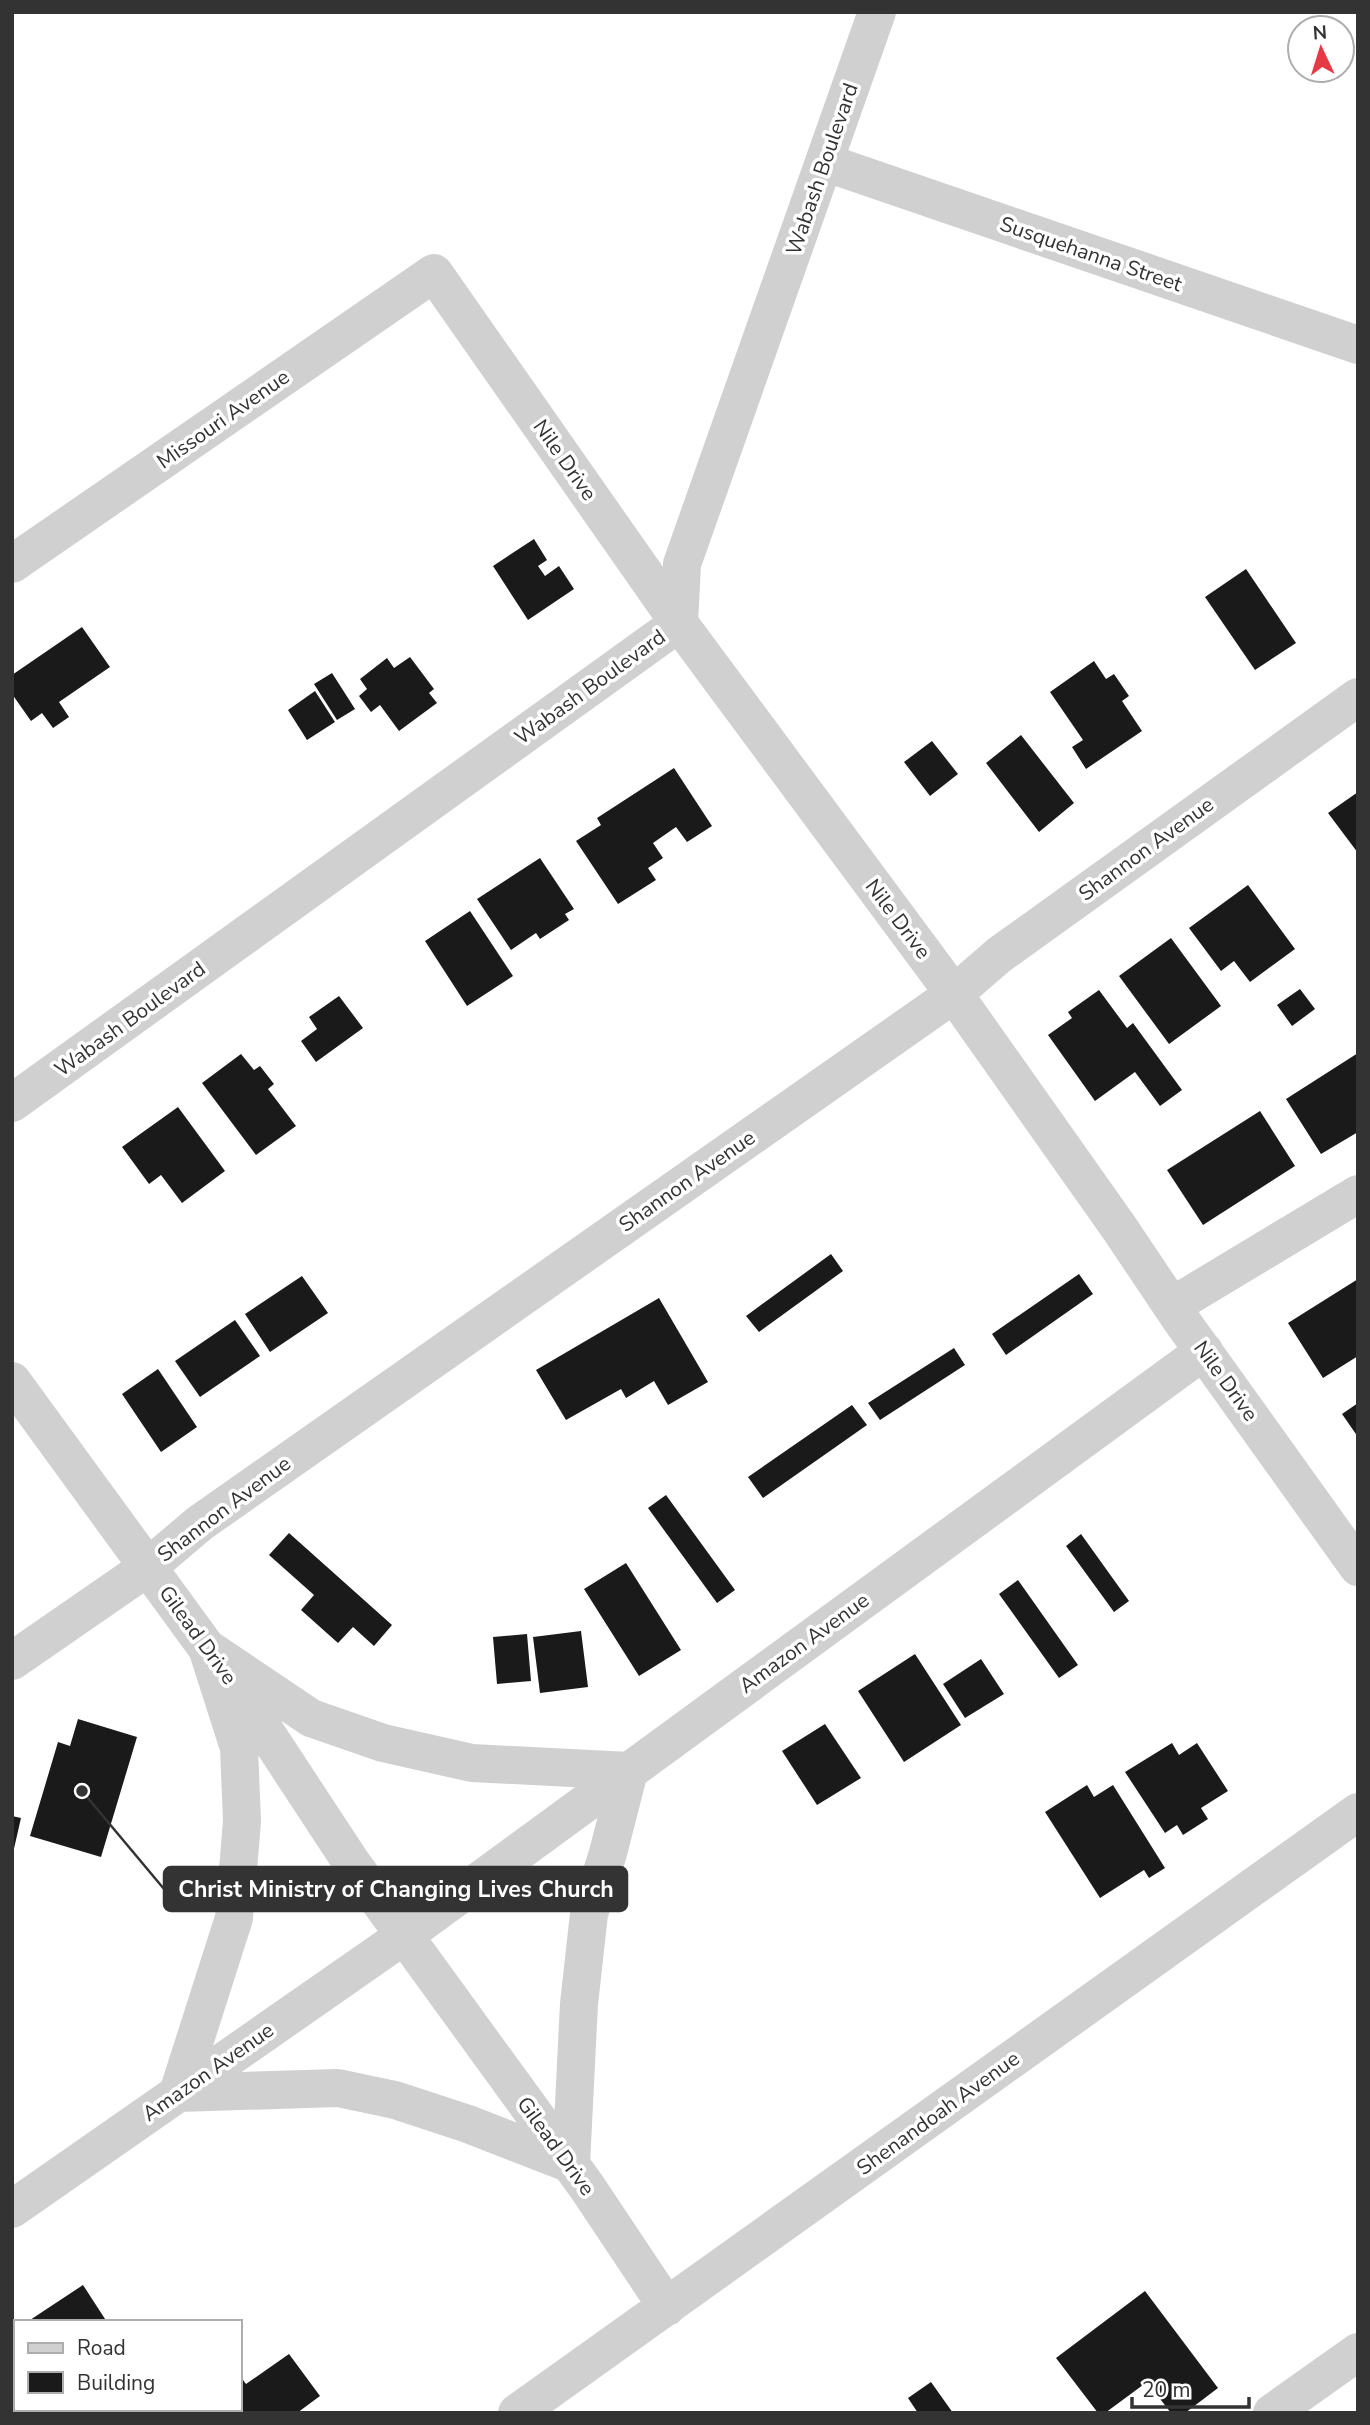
<svg xmlns="http://www.w3.org/2000/svg" width="1370" height="2425" viewBox="0 0 1370 2425" font-family="'Nunito Sans',sans-serif">
<style>
.building{fill:#1a1a1a}
.lines{fill:none;stroke-linecap:round;stroke-linejoin:round}
.minor{stroke:#d0d0d0;stroke-width:38}
.labels{text-anchor:middle;dominant-baseline:central;stroke-width:7;stroke-linejoin:round;paint-order:stroke}
.street-label{font-size:21px;fill:#333;stroke:#fff}
.leader{fill:none;stroke:#333;stroke-width:2.5}
.callout-dot{fill:#333;stroke:#fff;stroke-width:2.5}
.callout{fill:#333;stroke:#333;stroke-width:2.5}
.callout-label{font-size:23px;text-anchor:middle;font-weight:bold;fill:#fff}
</style>
<rect width="100%" height="100%" fill="#fff"/>
<!-- building -->
<path class="building" d="M534,539L547,560L538,566L545,576L559,566L574,589L528,620L493,566Z
M1246,569L1296,643L1255,670L1205,597Z
M82,627L110,667L59,702L69,717L53,728L42,713L31,721L12,694V675Z
M410,657L434,689L429,693L437,703L399,731L380,705L371,712L359,696L367,689L360,679L387,658L394,668Z
M1094,661L1106,679L1114,674L1129,696L1122,701L1142,731L1086,769L1072,747L1083,740L1050,692Z
M332,673L355,709L337,720L314,684Z
M315,691L335,722L307,740L288,710Z
M1021,735L1074,803L1039,832L986,763Z
M932,741L958,774L930,796L904,762Z
M674,768L712,826L687,842L676,827L653,843L663,858L648,868L656,880L618,904L576,841L601,825L597,818Z
M1358,792V853L1328,813Z
M540,858L574,909L565,914L569,920L540,939L536,933L511,950L477,899Z
M1248,885L1295,949L1250,982L1234,961L1221,971L1189,928Z
M470,911L513,976L467,1006L425,941Z
M1171,938L1221,1006L1169,1044L1119,976Z
M1300,989L1315,1009L1292,1026L1277,1005Z
M1099,990L1127,1028L1133,1023L1182,1090L1160,1106L1135,1072L1095,1101L1048,1035L1072,1018L1068,1012Z
M339,996L363,1028L316,1062L301,1041L317,1029L309,1017Z
M1358,1053V1132L1321,1154L1286,1099Z
M241,1054L254,1070L260,1066L274,1084L268,1089L296,1126L256,1155L202,1083Z
M178,1107L225,1171L182,1203L161,1175L149,1184L122,1147Z
M1260,1111L1295,1166L1203,1225L1167,1170Z
M831,1254L843,1271L759,1332L746,1316Z
M1079,1274L1093,1294L1006,1355L992,1334Z
M302,1276L328,1313L270,1352L245,1314Z
M1358,1279V1356L1323,1378L1288,1323Z
M659,1298L708,1382L668,1405L654,1381L626,1398L621,1389L566,1420L536,1370Z
M235,1320L260,1356L200,1397L175,1361Z
M954,1348L965,1365L880,1420L868,1403Z
M158,1369L197,1427L161,1452L122,1394Z
M1358,1403V1437L1342,1414Z
M852,1405L867,1425L763,1498L748,1477Z
M666,1495L735,1590L717,1603L648,1508Z
M289,1533L392,1625L374,1646L353,1627L338,1643L301,1610L314,1595L269,1555Z
M1081,1534L1129,1601L1114,1612L1066,1546Z
M626,1563L681,1650L639,1676L584,1589Z
M1018,1580L1078,1665L1059,1678L999,1594Z
M581,1631L588,1687L540,1693L533,1637Z
M527,1634L531,1681L497,1684L493,1637Z
M915,1654L961,1725L904,1762L858,1691Z
M981,1659L1004,1694L965,1718L943,1684Z
M78,1719L137,1737L101,1857L30,1836L58,1742L70,1746Z
M825,1724L861,1778L817,1805L782,1751Z
M1172,1743L1179,1755L1197,1743L1228,1791L1201,1808L1208,1819L1183,1835L1177,1825L1165,1833L1125,1772Z
M1087,1785L1094,1797L1113,1785L1165,1868L1149,1878L1144,1870L1100,1898L1045,1812Z
M12,1816L21,1818L13,1853H12Z
M83,2285L107,2322H27Z
M1145,2291L1218,2388L1185,2413H1171L1147,2382L1105,2413H1098L1056,2358Z
M289,2354L320,2396L297,2413H179L177,2409H240V2376L246,2384Z
M931,2382L953,2413H918L908,2398Z"/>
<g class="lines">
<!-- minor -->
<path class="minor" d="M824,162L1358,345
M12,564L434,273L679,623L954,994L1120,1229L1181,1320L1358,1567
M12,1103L679,623L682,564L877,12
M1172,1306L1358,1194
M12,1381L244,1699L351,1862L587,2187L667,2307
M207,1648L311,1718L383,1743L472,1763L629,1771L608,1853L589,1914L579,2004L571,2164L468,2124L395,2100L338,2088L178,2093L234,1918L242,1821L239,1748Z
M12,1661L148,1567L200,1523L954,994L999,955L1358,697
M12,2209L405,1935L1204,1351
M517,2413L1358,1812
M1272,2413L1358,2352"/>
</g>
<g class="labels">
<!-- street labels -->
<g class="street-label">
<text transform="translate(822 169) rotate(-71)">Wabash Boulevard</text>
<text transform="translate(1091 254) rotate(19)">Susquehanna Street</text>
<text transform="translate(223 419) rotate(-35)">Missouri Avenue</text>
<text transform="translate(565 460) rotate(55)">Nile Drive</text>
<text transform="translate(590 687) rotate(-36)">Wabash Boulevard</text>
<text transform="translate(1146 849) rotate(-36)">Shannon Avenue</text>
<text transform="translate(898 919) rotate(53)">Nile Drive</text>
<text transform="translate(130 1019) rotate(-36)">Wabash Boulevard</text>
<text transform="translate(687 1181) rotate(-35)">Shannon Avenue</text>
<text transform="translate(1226 1381) rotate(54)">Nile Drive</text>
<text transform="translate(224 1509) rotate(-37)">Shannon Avenue</text>
<text transform="translate(198 1635) rotate(54)">Gilead Drive</text>
<text transform="translate(804 1643) rotate(-36)">Amazon Avenue</text>
<text transform="translate(208 2072) rotate(-35)">Amazon Avenue</text>
<text transform="translate(938 2113) rotate(-36)">Shenandoah Avenue</text>
<text transform="translate(556 2146) rotate(54)">Gilead Drive</text>
</g>
</g>
<!-- callouts -->
<path class="leader" d="M82 1791L164 1889"/>
<circle class="callout-dot" cx="82" cy="1791" r="7"/>
<rect class="callout" x="164" y="1867" width="463" height="44" rx="7"/>
<g class="callout-label">
<text x="396" y="1897">Christ Ministry of Changing Lives Church</text>
</g>
<!-- border -->
<rect width="1370" height="2425" fill="none" stroke="#333333" stroke-width="28"/>
<!-- legend -->
<rect x="14" y="2320" width="228" height="91" fill="#ffffff" stroke="#adadad" stroke-width="2"/>
<rect x="28" y="2343" width="35" height="10" fill="#d0d0d0" stroke="#adadad" stroke-width="2"/>
<text x="77" y="2355" font-size="21" fill="#333333">Road</text>
<rect x="28" y="2372" width="35" height="21" fill="#1a1a1a" stroke="#adadad" stroke-width="2"/>
<text x="77" y="2390" font-size="21" fill="#333333">Building</text>
<!-- north arrow -->
<g transform="translate(1321 49) rotate(356)"><circle r="33" fill="#ffffff" stroke="#adadad" stroke-width="2"/>
<path d="M0-5L12 26L0 18L-12 26Z" fill="#e63946"/>
<text y="-10" font-size="19" font-weight="bold" text-anchor="middle" fill="#333333">N</text>
</g>
<!-- scale -->
<path d="M1132 2397v10h117v-10" fill="none" stroke="#333333" stroke-width="3.5"/>
<text x="1142" y="2397" font-size="21" fill="#333333" stroke="#ffffff" stroke-width="5" paint-order="stroke">20 m</text>
</svg>
